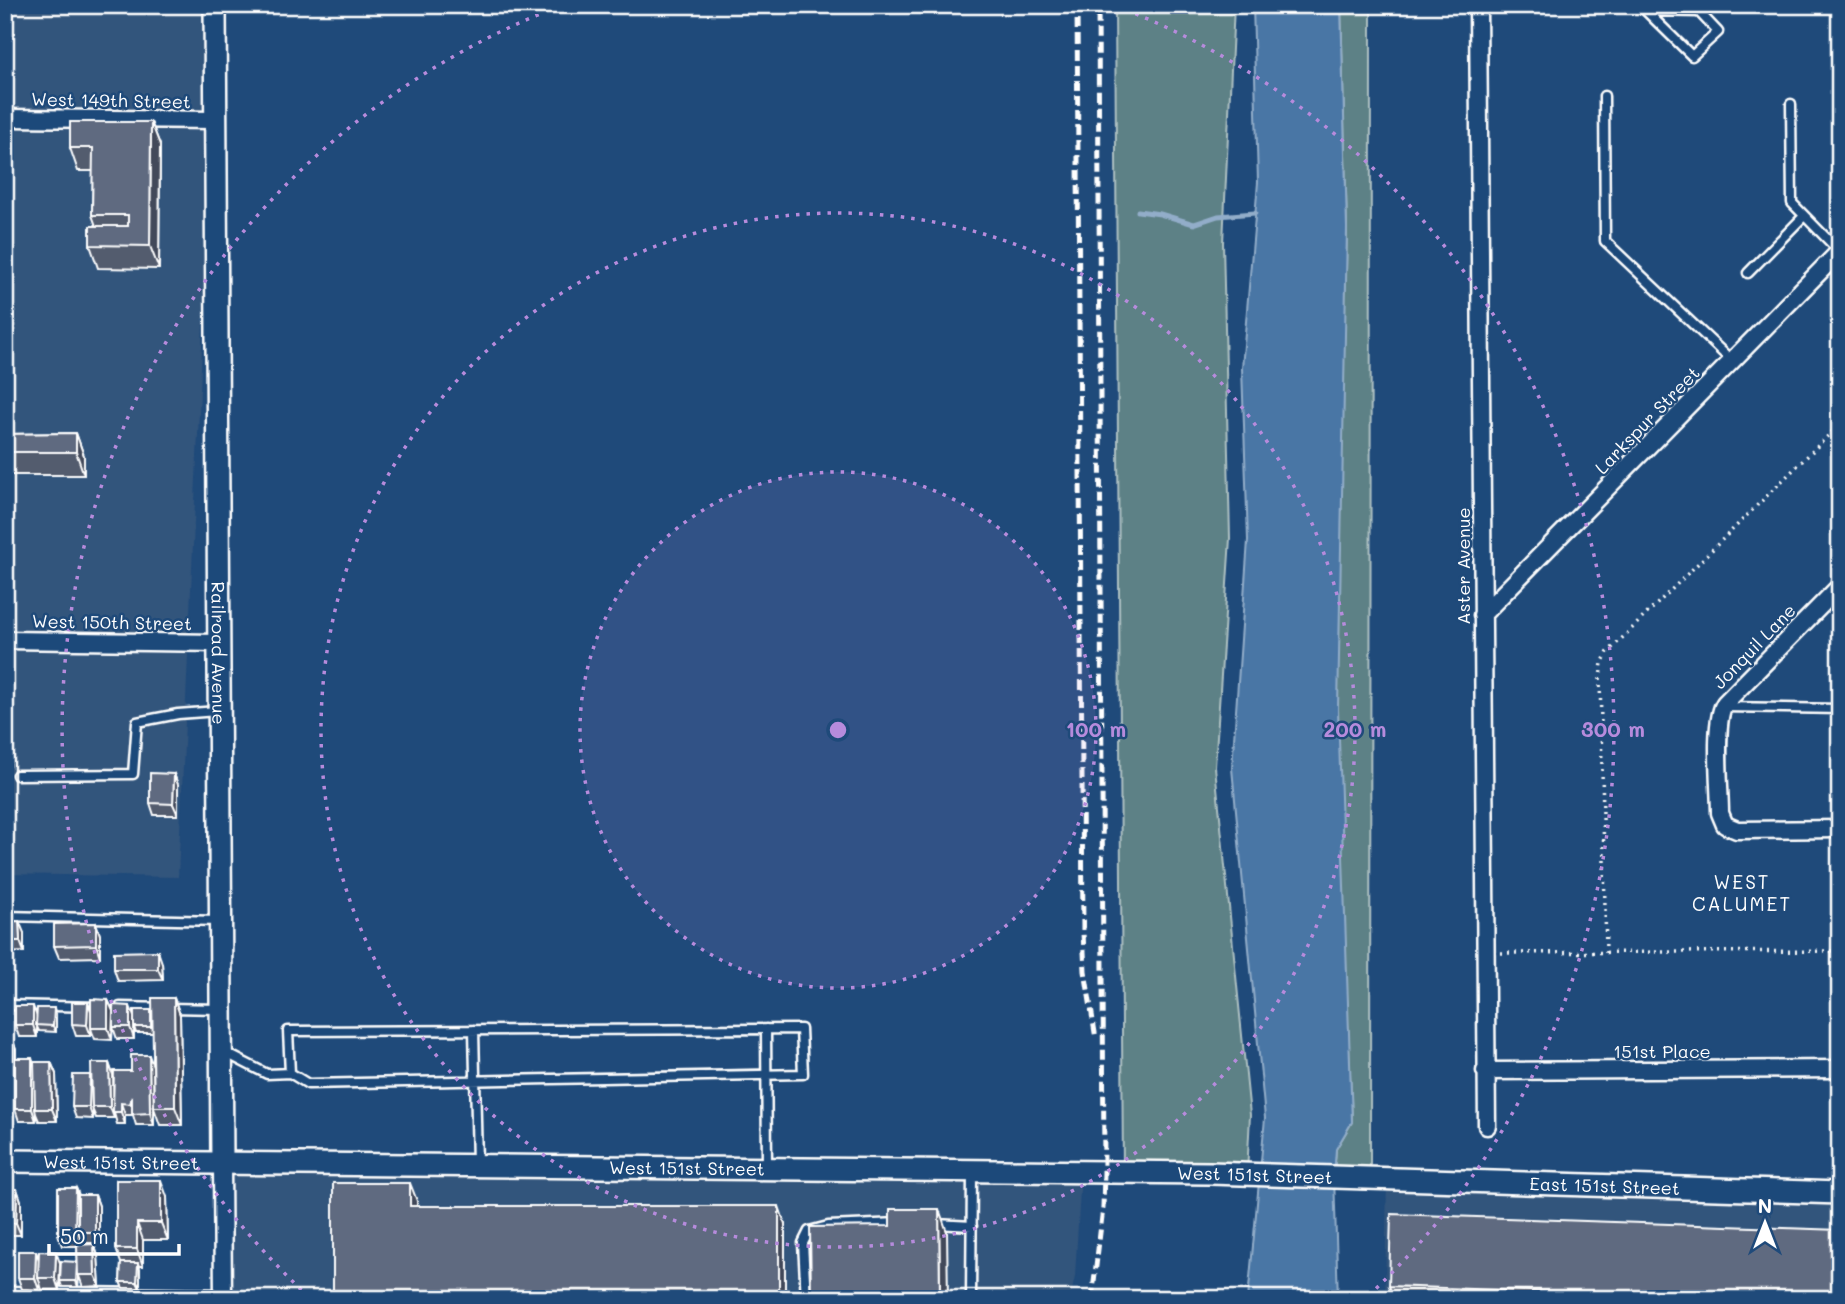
<svg xmlns="http://www.w3.org/2000/svg" width="1845" height="1304" viewBox="0 0 1845 1304" font-family="Mali,sans-serif">
<style>
.built{fill:#32547c}
.green{fill:#5d8186;stroke:#aec0c2;stroke-width:2}
.water{fill:#4a76a5;stroke:#92adc9;stroke-width:2}
.lines{fill:none;stroke-linecap:round;stroke-linejoin:round}
.stream{stroke:#92adc9;stroke-width:5}
.service-casing{stroke:#fff;stroke-width:13}
.minor-casing{stroke:#fff;stroke-width:21}
.tertiary-casing{stroke:#fff;stroke-width:26}
.path{stroke:#fff;stroke-width:3.5;stroke-dasharray:2 5;stroke-linecap:butt}
.service{stroke:#1f4a7a;stroke-width:8}
.minor{stroke:#1f4a7a;stroke-width:16}
.tertiary{stroke:#1f4a7a;stroke-width:21}
.rail{stroke:#fff;stroke-width:5;stroke-dasharray:10 5;stroke-linecap:butt}
.wall{fill:#525b6e;stroke:#fff;stroke-width:2}
.shaded-wall{fill:#424a5a;stroke:#fff;stroke-width:2}
.building{fill:#5f6a80;stroke:#fff;stroke-width:2}
.ring{fill:none;stroke:#b68bdc;stroke-width:3.5;stroke-dasharray:3.5 7}
.labels{text-anchor:middle;dominant-baseline:central;stroke-width:5;stroke-linejoin:round;paint-order:stroke}
.street-label{font-size:18px;fill:#fff;stroke:#1f4a7a}
.neighbourhood-label{font-size:19px;letter-spacing:2px;fill:#fff;stroke:#1f4a7a}
.centre{fill:#b68bdc;stroke:#1f4a7a;stroke-width:3.5}
.ring-label{font-size:21px;text-anchor:middle;font-weight:bold;fill:#b68bdc;stroke:#1f4a7a;stroke-width:5;stroke-linejoin:round;paint-order:stroke}
</style>
<rect width="100%" height="100%" fill="#1f4a7a"/>
<filter id="ink" filterUnits="userSpaceOnUse"><feTurbulence type="fractalNoise" baseFrequency=".0143" numOctaves="2"/><feDisplacementMap in="SourceGraphic" scale="14" xChannelSelector="R" yChannelSelector="G"/><feConvolveMatrix kernelMatrix="1 2 1 2 8 2 1 2 1" color-interpolation-filters="sRGB"/></filter>
<g filter="url(#ink)">
<!-- built -->
<path class="built" d="M5,5H215L216,120L5,118Z
M5,122L212,125L178,877L5,874Z
M229,1164L1081,1172L1075,1277L1070,1299H225Z
M1387,1175L1840,1192V1299H1385Z"/>
<!-- green -->
<path class="green" d="M1115,5H1234L1223,243L1230,538L1215,767L1250,1115L1247,1174L1123,1173Z
M1341,5H1371L1370,1177L1334,1176L1336,1149L1352,1122L1335,704L1347,228Z"/>
<!-- water -->
<path class="water" d="M1253,5H1341L1347,228L1338,709L1352,1122L1336,1149L1334,1176L1338,1299H1248L1265,1118L1232,768L1248,540L1242,368L1258,182Z"/>
<g class="lines">
<!-- stream -->
<path class="stream" d="M1138,211L1160,214L1194,224L1218,216L1255,213"/>
<defs>
<path id="service" d="M1646,11L1699,12L1718,32L1692,56L1646,11V5
M1604,96L1605,241L1732,361
M1791,104L1792,203L1839,251
M1748,273L1804,216
M1722,707L1840,709
M17,775L133,774L137,722L178,714L217,711
M5,916L219,921
M5,1005L100,1007
M120,1007L219,1009
M766,1029L767,1166
M474,1030L477,1164
M224,1052L267,1074L290,1073L308,1084L803,1074L801,1029L288,1031L290,1073
M936,1224L972,1226
M5,1291L223,1294
M806,1299L803,1243L809,1231L828,1226L899,1223
M971,1299L972,1173"/>
<path id="minor" d="M1478,5L1487,1126
M5,118L216,120
M1840,586L1725,703C1713,720 1720,789 1720,813L1725,825L1737,830L1840,829
M1482,615L1840,251
M5,640L219,643
M1485,1071L1840,1069
M222,1164L223,1299"/>
<g id="tertiary">
<path id="s1" d="M215,5L222,1164"/>
<path id="s2" d="M5,1161L1210,1173L1840,1193"/>
</g>
</defs>
<!-- service casing -->
<use href="#service" class="service-casing"/>
<!-- minor casing -->
<use href="#minor" class="minor-casing"/>
<!-- tertiary casing -->
<use href="#tertiary" class="tertiary-casing"/>
<!-- path -->
<path class="path" d="M1501,953L1840,951
M1606,953L1600,677L1602,663L1608,652L1840,424"/>
<!-- service -->
<use href="#service" class="service"/>
<!-- minor -->
<use href="#minor" class="minor"/>
<!-- tertiary -->
<use href="#tertiary" class="tertiary"/>
<!-- rail -->
<path class="rail" d="M1077,5L1083,933L1085,971L1096,1039
M1092,1299L1103,1208L1104,1172L1098,5"/>
</g>
<!-- wall -->
<path class="wall" d="M151,122L160,145L159,269L98,268L90,245L96,226L92,215L93,171H78L70,148Z
M76,433L84,456V475H5V434Z
M5,660L9,669L10,766H5Z
M174,774L178,785V815H154L150,803Z
M5,922L24,933V952L5,953Z
M96,923L100,935V957L59,958L54,946Z
M162,963L163,980L118,981L114,969Z
M174,998L180,1015L182,1125H160L154,1108V1125H136L133,1115H125V1124H117L114,1113V1118H96L93,1111V1119L76,1118L72,1107L91,1079L109,1063L113,1075V1096L131,1071L153,1066V1033H136L134,1027V1018V1039H117L113,1027L151,1010L153,1014Z
M108,1000L113,1011L112,1040L95,1039L91,1029V1036H76L72,1024Z
M56,1014V1032L39,1031L37,1027V1037H19L15,1025L37,1016Z
M5,1043L14,1044L16,1050V1058L34,1064L51,1062L56,1074L57,1121H39L36,1114V1121H19L15,1109V1074H5Z
M116,1180L167,1197L168,1240H143V1266H139L140,1269V1288H123L120,1282L121,1263L116,1249Z
M76,1188L79,1195H95L99,1206V1243H82L80,1237V1245L94,1244L98,1256L100,1286L83,1287L79,1276L78,1287H62L60,1281L78,1265L77,1246H62L58,1234Z
M5,1189H17L21,1201V1235H5Z
M38,1258L60,1263L59,1290H42L40,1283L39,1290L22,1289L18,1278Z
M1389,1286L1840,1299H1394Z"/>
<!-- shaded-wall -->
<path class="shaded-wall" d="M151,122L160,145L159,269L150,246Z
M76,433L84,456V475L76,452Z
M5,660L9,669L10,766L5,752Z
M174,774L178,785V815L173,804Z
M19,921L24,933V952L20,941Z
M96,923L100,935V957L96,945Z
M158,951L162,963L163,980L158,969Z
M174,998L180,1015L182,1125L175,1107Z
M108,1000L113,1011L112,1040L108,1028Z
M88,1002L92,1014L91,1036L87,1025Z
M33,1006L37,1017V1037L33,1025Z
M130,1006L134,1017V1039L130,1027Z
M54,1008L56,1014V1032L53,1026Z
M14,1044L16,1050L15,1074L13,1068Z
M149,1055L153,1066L154,1125L150,1113Z
M32,1058L36,1070L35,1109L36,1114V1121L32,1109Z
M51,1062L56,1074L57,1121L52,1109Z
M109,1063L113,1075L114,1118L110,1107Z
M90,1075L94,1087L92,1107L93,1111V1119L89,1107Z
M121,1103L125,1115V1124L121,1112Z
M161,1180L167,1197L168,1240L161,1223Z
M410,1183L417,1201V1224L410,1206Z
M76,1188L80,1199L78,1232L80,1237V1246L75,1234Z
M17,1189L21,1201V1235L16,1223Z
M95,1195L99,1206V1243L95,1232Z
M779,1206L785,1224V1299H779Z
M939,1209L947,1232L948,1299H940Z
M137,1223L143,1240V1266L137,1249Z
M94,1244L98,1256L100,1286L95,1275Z
M36,1251L40,1263L38,1278L40,1283L39,1290L35,1278Z
M56,1252L60,1263L59,1290L55,1278Z
M77,1262L79,1267L78,1287L76,1281Z
M138,1263L140,1269V1288L137,1282Z"/>
<!-- building -->
<path class="building" d="M70,122H151L150,246L90,245V226H128V215H92L93,148H70Z
M76,433V452H5V434Z
M150,773L174,774L173,804L150,803Z
M19,921L20,941H5V922Z
M96,923V945L54,946V924Z
M158,951V969H114V952Z
M152,998H174L175,1107H154Z
M91,999L108,1000V1028H91Z
M72,1002H88L87,1025L72,1024Z
M113,1005L130,1006V1027H113Z
M15,1006H33V1025H15Z
M37,1008H54L53,1026L36,1025Z
M134,1010H151V1027H134Z
M5,1043L14,1044L13,1068H5Z
M131,1055H149L150,1113L132,1114V1096L130,1104L121,1103V1112H113L114,1071H131Z
M15,1058H32V1109H15Z
M34,1062H51L52,1109H35Z
M91,1063H109L110,1107H92Z
M73,1075H90L89,1107H72Z
M116,1180H161V1223H137V1249H116Z
M333,1183H410V1206H779V1299H333Z
M58,1188H76L75,1234H58Z
M5,1189H17L16,1223H5Z
M78,1195H95V1232H78Z
M890,1209H939L940,1299H811L810,1227L890,1226Z
M1391,1214L1840,1230V1299H1754L1389,1286Z
M94,1244L95,1275H78L77,1245Z
M18,1251H36L35,1278H18Z
M39,1251L56,1252L55,1278H38Z
M61,1261L77,1262L76,1281H60Z
M121,1263H138L137,1282H120Z"/>
</g>
<!-- distance rings -->
<circle cx="838" cy="730" r="258" fill="#b68bdc" fill-opacity=".12"/>
<g class="ring">
<circle cx="838" cy="730" r="258"/>
<circle cx="838" cy="730" r="517"/>
<path d="M309 1297A775 775 0 0 1 560 6M1116 6A775 775 0 0 1 1367 1297"/>
</g>
<g class="labels">
<!-- street labels -->
<g class="street-label">
<text transform="translate(111 100) rotate(1)">West 149th Street</text>
<text transform="translate(1647 420) rotate(-46)">Larkspur Street</text>
<text transform="translate(1463 566) rotate(-90)">Aster Avenue</text>
<text transform="translate(112 622) rotate(1)">West 150th Street</text>
<text transform="translate(1754 646) rotate(-46)">Jonquil Lane</text>
<text stroke="none"><textPath href="#s1" startOffset="648">Railroad Avenue</textPath></text>
<text x="1662" y="1051">151st Place</text>
<text stroke="none"><textPath href="#s2" startOffset="116">West 151st Street</textPath></text>
<text stroke="none"><textPath href="#s2" startOffset="682">West 151st Street</textPath></text>
<text stroke="none"><textPath href="#s2" startOffset="1250">West 151st Street</textPath></text>
<text stroke="none"><textPath href="#s2" startOffset="1600">East 151st Street</textPath></text>
</g>
<!-- neighbourhood labels -->
<g class="neighbourhood-label">
<text x="1742" y="881">WEST<tspan x="1742" dy="22">CALUMET</tspan></text>
</g>
</g>
<circle cx="838" cy="730" r="10" class="centre"/>
<g class="ring-label">
<text x="1096" y="737">100 m</text>
<text x="1355" y="737">200 m</text>
<text x="1613" y="737">300 m</text>
</g>
<!-- margin -->
<rect width="1845" height="1304" fill="none" stroke="#1f4a7a" stroke-width="28"/>
<rect x="14" y="14" width="1817" height="1276" fill="none" stroke="#fff" stroke-width="2.5" filter="url(#ink)"/>
<!-- north arrow -->
<g transform="translate(1765 1223)" stroke="#1f4a7a" stroke-width="5" paint-order="stroke">
<path d="M0-5L12 26L0 18L-12 26Z" fill="#ffffff"/>
<text y="-10" font-size="19" font-weight="bold" text-anchor="middle" fill="#ffffff">N</text>
</g>
<!-- scale -->
<path d="M49 1244v10h130v-10" fill="none" stroke="#ffffff" stroke-width="3.5"/>
<text x="60" y="1244" font-size="21" fill="#ffffff" stroke="#1f4a7a" stroke-width="5" paint-order="stroke">50 m</text>
</svg>
